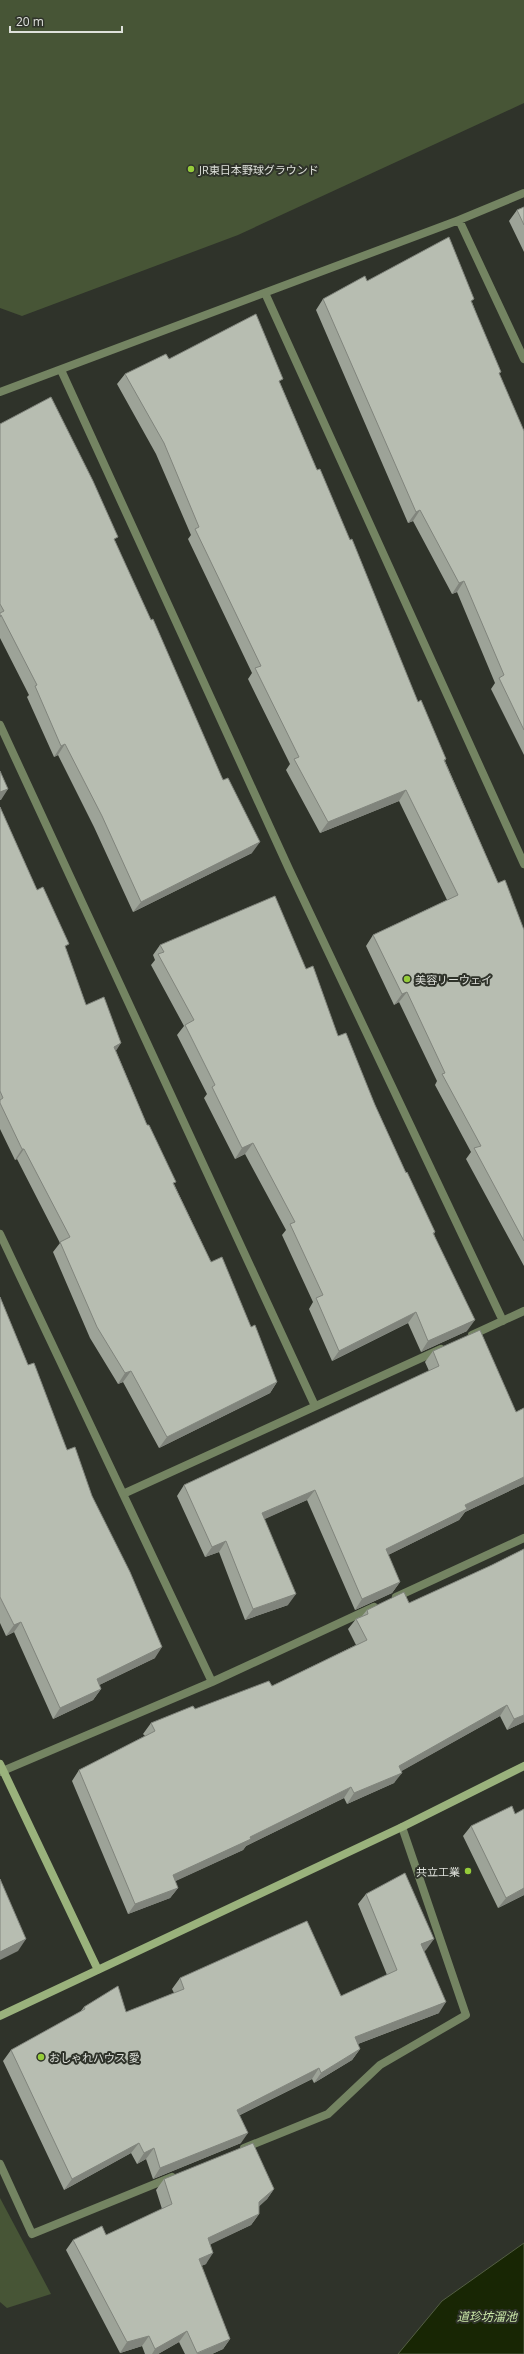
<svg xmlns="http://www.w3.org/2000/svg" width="524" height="2354" viewBox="0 0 524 2354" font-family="'Open Sans','Noto Sans JP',sans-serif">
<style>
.green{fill:#475536}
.water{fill:#182604;stroke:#535e44}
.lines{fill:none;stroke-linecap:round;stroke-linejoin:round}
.street{stroke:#748462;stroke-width:8}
.secondary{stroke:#9ab27c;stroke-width:8}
.wall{fill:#9da398}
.shaded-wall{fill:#80847c}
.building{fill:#b7bdb1;stroke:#80847c}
.poi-dot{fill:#95cc3a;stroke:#2f332a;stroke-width:1.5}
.labels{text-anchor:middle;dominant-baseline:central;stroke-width:4;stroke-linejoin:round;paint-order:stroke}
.poi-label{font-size:11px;fill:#dee1db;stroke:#2f332a;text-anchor:start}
.water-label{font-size:12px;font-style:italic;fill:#cae7a8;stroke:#2f332a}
</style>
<rect width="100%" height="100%" fill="#2f332a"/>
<!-- green -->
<path class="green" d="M0,0H524V103L238,235L22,316L0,308Z
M0,2198L51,2294L7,2308L0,2302Z"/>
<!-- water -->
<path class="water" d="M524,2243V2354H398L442,2301Z"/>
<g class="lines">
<!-- street -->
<path class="street" d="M459,220L524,193
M265,293L524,864
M61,370L289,869L503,1321
M0,392L459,220L524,359
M0,725L315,1406
M0,1234L212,1682
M472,1335L524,1311
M123,1494L441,1349
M396,1597L524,1538
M0,1772L212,1682L374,1607
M244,2148L328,2114L380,2065L466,2015L402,1827
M0,2164L32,2234L172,2177"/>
<!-- secondary -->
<path class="secondary" d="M0,1764L98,1970
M0,2016L402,1827L524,1766"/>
</g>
<!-- wall -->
<path class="wall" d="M524,207V252L509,221L517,210Z
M367,281L472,302L499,375L524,431V755L491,689L495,683L457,592L452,594L413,521L408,523L316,310L323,299Z
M169,359L280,383L317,470L418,702L446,759L445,761L498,883L524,930V1266L466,1159L471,1152L435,1085L437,1081L399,1002L394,1005L366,946L373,935L447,900L399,801L320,833L286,770L290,764L248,679L252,673L188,539L191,535L156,454L117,384L125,374Z
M0,424L115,541L252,853L133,912L94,827L58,755L54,757L27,697L29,695L0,638Z
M0,807L37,890L66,949L86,1005L116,1051L147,1125L174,1184L211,1262L251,1327L277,1382L270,1393L159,1448L123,1382L118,1384L90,1338L53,1252L60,1243L17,1159L15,1160L0,1129Z
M160,945L306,969L338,1036L375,1105L406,1173L435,1232L434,1234L467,1331L421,1352L408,1323L332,1361L309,1309L313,1302L282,1235L286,1230L245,1154L235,1159L204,1098L207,1094L177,1035L184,1026L151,965L155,960L153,955Z
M0,1297L28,1365L67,1450L92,1496L155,1658L99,1685L101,1689L93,1700L53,1719L14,1632L6,1636L0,1623Z
M433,1351L516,1412L524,1408V1484L465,1512L459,1520L388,1555L400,1582L392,1593L355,1610L307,1500L264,1519L288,1605L245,1620L219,1552L205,1557L177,1496L184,1485L429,1371L425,1362Z
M524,1549V1722L507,1730L500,1716L401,1771L394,1783L347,1804L344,1798L246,1846L243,1850L175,1881L178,1888L170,1898L128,1914L72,1781L79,1770L145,1736L143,1734L151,1723L272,1686L356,1645L348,1629L356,1619L362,1616L367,1610L409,1603L492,1565Z
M515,1814L524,1895L498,1908L463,1836L471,1826Z
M366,1894L426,1950L424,1951L439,2013L358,2044L360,2049L352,2060L314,2083L312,2079L240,2115L241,2143L153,2179L146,2159L137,2164L131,2153L64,2190L3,2061L11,2050L80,2012L84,2007L126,2012L174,1993L172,1989L180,1978L341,1996L387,1975L358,1904Z
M164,2179L274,2189L267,2199L259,2206V2214L251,2225L210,2244L206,2264L201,2266L230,2339L223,2349L212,2354H185L179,2342L158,2354H145L142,2346L120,2353L66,2250L73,2240L106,2235L162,2209L156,2190Z"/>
<!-- shaded-wall -->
<path class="shaded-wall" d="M420,510L413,521L408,523L416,512Z
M464,581L457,592L452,594L459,583Z
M65,744L58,755L54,757L61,746Z
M8,789L1,800H0V792Z
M406,790L399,801L320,833L328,822Z
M260,842L252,853L133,912L141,902Z
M407,992L399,1002L394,1005L402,994Z
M121,1043L114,1054V1047Z
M253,1143L245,1154L235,1159L242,1148Z
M22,1149H24L17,1159L15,1160Z
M416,1312L408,1323L332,1361L339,1351Z
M475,1320L467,1331L421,1352L428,1341Z
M131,1371L123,1382L118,1384L125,1373Z
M277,1382L270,1393L159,1448L167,1437Z
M524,1477V1484L465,1512L459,1520L378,1560L386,1549L465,1505Z
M315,1490L307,1500L254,1524L262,1513Z
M226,1541L219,1552L205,1557L212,1547Z
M400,1582L392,1593L355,1610L362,1599Z
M296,1594L288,1605L245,1620L253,1609Z
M21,1622L14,1632L6,1636L14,1625Z
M162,1647L155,1658L89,1690L97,1679Z
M101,1689L93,1700L53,1719L60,1708Z
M507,1705L500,1716L391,1777L399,1766Z
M524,1715V1722L507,1730L514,1719Z
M402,1773L394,1783L347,1804L354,1793Z
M351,1787L344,1798L246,1846L243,1850L165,1886L173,1875Z
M178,1888L170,1898L128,1914L135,1904Z
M524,1888V1895L498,1908L506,1898Z
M26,1939L18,1951L0,1960V1952Z
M434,1939L426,1950L414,1955L421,1944Z
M446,2002L439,2013L347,2048L355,2037Z
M360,2049L352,2060L314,2083L321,2073Z
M319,2068L312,2079L230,2120L237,2110Z
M248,2133L241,2143L153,2179L160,2168Z
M139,2143L131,2153L64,2190L72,2179Z
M154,2148L146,2159L137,2164L144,2153Z
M274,2189L267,2199L252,2213L259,2202Z
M259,2214L251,2225L201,2249L208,2238Z
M213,2253L206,2264L191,2270L199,2259Z
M187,2331L179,2342L158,2354H152L155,2349Z
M149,2336L142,2346L120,2353L127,2342Z
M230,2339L223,2349L212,2354H196Z"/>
<!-- building -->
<path class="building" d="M524,207V225L517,210Z
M449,237L474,299L471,301L501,372L499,373L524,431V730L499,678L504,675L464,581L459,583L420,510L416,512L323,299L365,276L367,281Z
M256,314L283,379L279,381L317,470L320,469L350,540L352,539L418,702L421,700L446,759L444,760L498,883L505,880L524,930V1241L474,1148L481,1146L442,1074L445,1073L407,992L402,994L373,935L458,895L406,790L328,822L294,759L299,757L255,668L261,666L195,529L199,527L164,443L125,374L166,354L169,359Z
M51,397L93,481L118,537L114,539L151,620L153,619L223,780L228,778L260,842L141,902L102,816L65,744L61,746L35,686L37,685L1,615L0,617V613L4,611L0,604V424Z
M0,771L8,789L0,792Z
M0,807L37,890L43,887L69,944L65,946L86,1005L104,997L121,1043L114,1047L147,1125H149L176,1182L173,1183L211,1262L222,1257L251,1327L255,1325L277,1382L167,1437L131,1371L125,1373L97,1327L60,1242L70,1237L24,1149H22L0,1103V1100L3,1098L0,1091Z
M275,896L306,969L313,966L338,1036L346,1033L375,1105L406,1173L407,1172L435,1232L433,1233L475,1320L428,1341L416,1312L339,1351L316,1298L323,1295L290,1224L295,1222L253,1143L242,1148L212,1087L215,1085L185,1025L194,1020L158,954L164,952L160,945Z
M0,1297L28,1365L34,1363L67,1450L75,1447L92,1496L130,1572L162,1647L97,1679L101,1689L60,1708L21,1622L14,1625L0,1597Z
M480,1330L516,1412L524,1408V1477L465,1505L467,1509L386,1549L400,1582L362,1599L315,1490L262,1513L296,1594L253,1609L226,1541L212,1547L184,1485L439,1366L433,1351Z
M524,1549V1715L514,1719L507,1705L399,1766L402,1773L354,1793L351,1787L250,1837L251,1839L173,1875L178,1888L135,1904L79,1770L155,1731L151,1723L193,1706L195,1709L269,1681L272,1686L367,1640L356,1619L368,1614L367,1610L404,1592L409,1603L492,1565Z
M512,1806L515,1814L524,1809V1888L506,1898L471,1826Z
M405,1873L434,1939L421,1944L446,2002L355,2037L360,2049L321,2073L319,2068L237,2110L248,2133L160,2168L154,2148L144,2153L139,2143L72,2179L11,2050L85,2009L84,2007L118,1986L126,2012L184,1989L180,1978L307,1921L341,1996L397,1970L366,1894Z
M0,1879L26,1939L0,1952Z
M253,2143L274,2189L259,2202V2214L208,2238L213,2253L199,2259L230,2339L197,2353L187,2331L155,2349L149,2336L127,2342L73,2240L102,2226L106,2235L172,2204L164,2179Z"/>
<!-- markers -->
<g class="poi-dot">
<circle cx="191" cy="169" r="4"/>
<circle cx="407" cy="979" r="4"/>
<circle cx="468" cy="1871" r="4"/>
<circle cx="41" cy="2057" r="4"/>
</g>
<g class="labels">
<!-- poi labels -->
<g class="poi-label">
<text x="199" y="169">JR東日本野球グラウンド</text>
<text x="415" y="979">美容リーウェイ</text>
<text x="460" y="1871" text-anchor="end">共立工業</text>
<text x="49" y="2057">おしゃれハウス 愛</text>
</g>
<!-- water labels -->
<g class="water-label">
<text x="487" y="2316">道珍坊溜池</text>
</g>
</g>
<!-- scale -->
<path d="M10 26v6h112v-6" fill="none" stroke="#dee1db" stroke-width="2"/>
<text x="16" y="26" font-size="12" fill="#dee1db" stroke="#2f332a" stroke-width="3" paint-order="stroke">20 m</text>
</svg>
